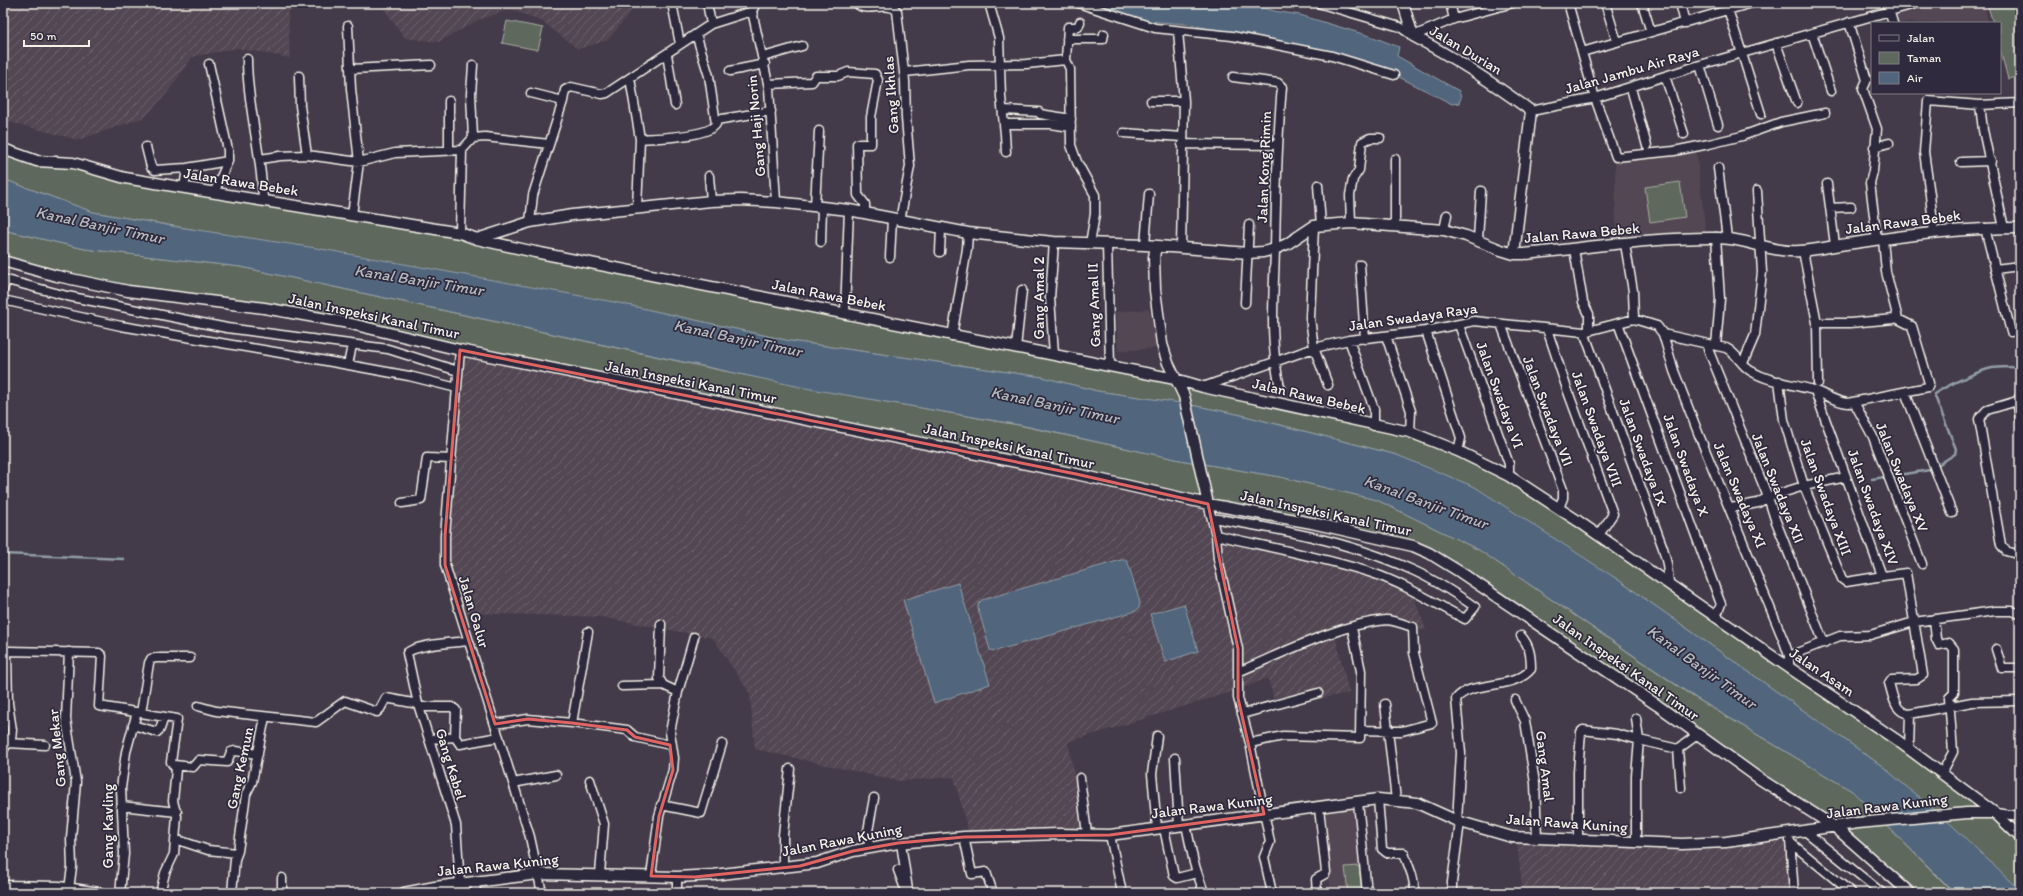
<svg xmlns="http://www.w3.org/2000/svg" width="2023" height="896" viewBox="0 0 2023 896" font-family="Itim,sans-serif">
<style>
.built{fill:#534753}
.industrial{fill:url(#industrial-furrows)}
.green{fill:#5e685d;stroke:#a9aca2}
.water{fill:#51667c;stroke:#929ea7}
.lines{fill:none;stroke-linecap:round;stroke-linejoin:round}
.stream{stroke:#929ea7;stroke-width:2.5}
.minor-casing{stroke:#f4f1e8;stroke-width:11}
.tertiary-casing{stroke:#f4f1e8;stroke-width:13}
.minor{stroke:#2f2a3d;stroke-width:8}
.tertiary{stroke:#2f2a3d;stroke-width:10}
.marked{fill:none;stroke:#df6462;stroke-width:3;stroke-linejoin:round}
.labels{text-anchor:middle;dominant-baseline:central;stroke-width:3.5;stroke-linejoin:round;paint-order:stroke}
.street-label{font-size:15px;fill:#f4f1e8;stroke:#2f2a3d}
.water-label{font-size:16px;font-style:italic;fill:#b3b9bd;stroke:#2f2a3d}
</style>
<defs>
<pattern id="industrial-furrows" width="10" height="10" patternUnits="userSpaceOnUse"><rect width="10" height="10" fill="#534753"/><path d="M-1 1l2-2M0 10L10 0M9 11l2-2" fill="none" stroke="#6c626c"/></pattern>
</defs>
<rect width="100%" height="100%" fill="#443b4a"/>
<filter id="ink" filterUnits="userSpaceOnUse"><feTurbulence type="fractalNoise" baseFrequency=".025" numOctaves="2"/><feDisplacementMap in="SourceGraphic" scale="8" xChannelSelector="R" yChannelSelector="G"/><feConvolveMatrix kernelMatrix="1 2 1 2 8 2 1 2 1" color-interpolation-filters="sRGB"/></filter>
<g filter="url(#ink)">
<!-- built -->
<path class="built" d="M1928,3H1983L1989,23H1896L1892,13Z
M1695,142L1706,233L1616,239L1615,157Z
M1149,309L1157,348L1118,351L1116,312Z
M1356,805L1367,893H1331L1321,811Z"/>
<!-- industrial -->
<path class="industrial" d="M3,3H631L632,10L608,40L578,49L543,22L511,9L478,20L439,42L405,38L383,7L302,4L288,12L290,58L237,48L192,57L168,92L145,117L78,140L3,120Z
M466,354L1208,504L1216,535L1339,564L1411,590L1426,630L1376,626L1335,635L1349,693L1276,707L1268,678L1234,691L1068,742L1086,835H969L954,777L898,781L755,749L750,694L713,638L601,617L465,613L451,575L450,515Z
M1516,836L1707,848L1783,839L1791,892L1523,893Z"/>
<!-- green -->
<path class="green" d="M1987,3H2020V76L2008,79L2000,49V23H1993Z
M507,21L543,28L538,50L502,43Z
M3,149L125,178L460,233L1410,432L1509,476L1898,741L2020,837V891L1939,815L1882,766L1617,579L1397,455L1237,414L1191,405L1097,391L1042,377L790,341L622,304L93,212L3,179Z
M1680,182L1685,217L1650,222L1645,187Z
M3,230L85,249L241,267L719,370L859,397L1018,425L1180,460L1280,477L1377,500L1479,550L1692,696L1852,791L1954,893H1909L1867,854L1427,552L343,322L128,291L3,261Z
M1359,866L1362,893H1348L1345,867Z"/>
<!-- water -->
<path class="water" d="M1086,3H1248L1274,11L1300,15L1373,37L1399,47L1397,56L1459,91L1461,98L1459,103L1452,104L1395,75L1277,44L1187,24L1134,20Z
M3,179L93,212L178,227L316,248L614,302L790,341L1042,377L1097,391L1181,403L1237,414L1397,455L1475,487L1617,579L1882,766L1954,827L2020,891V893H1955L1852,791L1696,698L1479,550L1377,500L1280,477L1180,460L1020,425L805,388L241,267L85,249L3,230Z
M1121,560H1126L1128,563L1140,603L1139,608L1136,611L995,651L990,650L978,608V604L982,600Z
M958,583L990,684L934,703L903,600Z
M1184,604L1198,651L1165,662L1150,614Z"/>
<g class="lines">
<!-- stream -->
<path class="stream" d="M1938,465L1955,454L1956,449L1934,394C1946,386 1978,371 1992,368C2001,367 2011,367 2020,367
M1872,479L1930,470
M3,554L124,559"/>
<defs>
<path id="minor" d="M672,3L680,44
M707,3L711,24
M756,3L752,11L769,88L776,202
M857,3C864,14 889,0 897,11L905,81L906,118L910,166L900,221
M989,3L999,38L1001,97L1005,134L1006,152
M1078,3L1155,28L1232,36L1332,56L1394,75
M1318,3L1400,27L1413,36L1454,19L1513,3
M1450,3L1454,19
M1568,3L1595,98L1616,157L1674,151L1709,144L1742,136L1781,122L1825,113
M1605,3L1617,42
M1642,3L1651,32
M1680,3L1685,23
M1726,3L1761,114
M1887,3L1893,23
M1080,22L1078,27H1068L1066,60L1070,69L1071,145L1077,162L1095,195V214L1090,244
M1849,22L1867,80L1863,89L1877,129L1873,171L1870,183L1877,240
M348,26L351,89L359,162L352,215
M1178,31L1184,101L1181,248
M1812,33L1831,91
M1067,39H1103L1104,34
M1776,43L1797,103
M1582,52L1752,3
M667,54L675,105
M763,57L802,46
M247,59C247,107 262,153 263,201
M209,64L228,150V161L214,193
M1700,65L1718,125
M351,69L431,65
M730,71L765,64
M905,72L969,65L1026,64L1066,60
M299,76L300,106L307,155
M1665,76L1684,134
M1233,77L1278,83L1282,87C1277,140 1276,194 1275,248C1274,295 1269,341 1280,387
M630,78L640,139L637,208
M769,84L812,82L816,76H838L848,72L875,74L878,80L871,117V144H857L858,195L865,204V212
M1631,88L1647,146
M531,93L563,101
M449,101V150
M1151,101H1184
M1980,105L1983,130L2004,228
M1003,110L1039,112L1040,114L1071,119
M1531,111L1595,98L1700,65L1918,3
M716,120L771,111
M1004,124H1050L1071,127
M1124,133L1182,137
M473,138L471,94L473,65
M640,139C655,138 709,137 716,124L709,76L696,34
M1182,144L1278,145
M146,147L151,167L155,170L187,168L228,161
M1874,147L1889,143
M260,159L280,156L307,155L359,162L395,153L462,150
M1961,162L1991,161
M1718,168L1727,238
M709,176L711,201
M1827,184L1835,245
M1318,185L1321,225
M184,188L187,168
M815,206L819,131
M1830,208L1851,207
M530,222L533,195L563,101L565,90L571,87L602,94L607,93L711,24L752,11
M1351,223L1350,195L1353,179L1359,170L1362,142L1370,138H1380
M1314,226L1310,318L1314,348L1328,385
M1395,226V159
M1985,228L2011,332
M1444,230L1447,215
M460,233L462,150L473,138L485,137L549,144
M1934,233L1930,195L1924,152L1928,101L1980,105L2020,103
M1716,237L1720,299L1716,346
M1478,239L1481,191
M821,242L822,207
M1054,242L1050,298L1054,354
M1107,244L1110,366
M1625,244L1633,291L1634,319
M1145,245L1149,194
M1574,249L1583,302L1589,314V332
M1803,251L1817,323L1818,383
M940,252L941,229
M890,257L892,219
M1360,265L1365,339
M1995,269L2020,266
M3,279L67,296L227,328L388,349L458,371
M3,290L6,280
M3,300L121,326L310,358L409,376L457,388
M1245,303L1249,225
M845,312L849,210
M1618,323L1719,599L1721,604L1716,617
M1817,323H1850L1894,319
M1501,324L1563,490V498L1559,508
M1459,325L1509,464V476
M1547,329L1567,389L1613,514L1599,535
M1426,331L1461,438L1458,451
M1584,332L1663,548L1667,564L1669,583
M1663,334L1674,371L1699,435L1785,644L1789,656V668
M952,336L967,249L968,233
M1386,336L1411,411L1410,432
M1349,340L1374,409V426
M1706,344L1768,497L1775,519L1824,643
M1016,348L1022,290
M460,350L445,536V565L530,837L542,893
M1743,363L1755,335L1762,272L1757,191
M348,365L352,345
M1779,381L1784,420L1804,486L1842,579L1846,582L1883,576
M1203,387L1314,348L1349,340L1426,331L1474,321L1584,332L1634,319L1657,326L1663,334L1726,348C1737,353 1741,366 1751,371C1769,382 1793,384 1813,390C1825,394 1835,402 1848,403L1928,387L1929,383L1912,326L1898,319L1886,272L1883,239
M1815,391L1881,573L1883,576L1906,573L1923,675L1917,679L1891,680L1889,683C1893,695 1894,713 1910,714
M1905,392L1952,513
M2020,396L2017,401L1987,410L1979,419L2001,545L2006,551L2020,555
M2017,401L2020,418
M1854,402L1873,437L1922,564
M402,503L421,500L427,458L452,459
M1208,504L1216,535L1218,559L1238,649V698L1250,743L1270,842L1264,857L1272,893
M1731,508L1758,503L1768,497L1804,486L1846,477
M1212,518C1279,529 1348,541 1410,569C1433,579 1455,593 1475,607L1465,619C1434,603 1405,584 1372,573C1322,557 1268,547 1216,535
M1934,619L1936,639L1939,645L1949,643L1954,649V693L1949,698L1953,752L1942,773
M1996,649L2002,668H2020
M69,652L66,719L76,782L71,838L72,867L69,889
M1789,656L1840,636L1870,635L1914,622L1995,611H2012L2020,614
M1238,672C1281,654 1339,624 1386,620C1394,620 1405,625 1413,627L1414,653L1432,723L1402,731L1360,730
M622,686L663,685
M678,692L694,637
M1515,700L1525,721L1535,783L1537,838
M1385,704L1396,800
M198,706L216,711L316,722L345,701L377,712L380,709L386,698L418,704
M419,707H452L456,710L455,737L429,739
M141,713L149,663L151,659L156,658H190
M1242,714L1318,693
M1636,718L1639,740L1678,749L1697,735
M572,723L588,632
M495,724L528,719L572,723L627,730L635,737L670,745
M133,725L157,732L160,729L164,717
M455,737L460,744L499,737
M7,743L45,745
M1250,743L1283,736L1360,738L1361,671L1352,628
M1678,749L1681,788
M1909,749L1910,714L1972,702L2020,701
M3,750L11,739L12,730L8,703L7,654L9,651L99,653L102,656L99,706L177,719L171,762L176,769L173,801L177,816L174,854L165,873L160,893
M1175,758L1179,826
M174,765L193,767L199,760L227,762L231,752L235,751L258,754
M1080,778L1087,834
M590,780L604,824L600,874
M513,783L556,775
M1378,799L1382,849L1387,853H1404L1412,875L1416,893
M1358,802L1367,893
M661,805L701,813L722,744
M121,806L177,812
M1995,813L2020,816
M1457,821L1461,753L1456,699C1470,680 1513,691 1531,669C1531,656 1530,646 1521,636
M1186,825L1194,863L1204,893
M1157,828L1152,774L1157,736
M1164,828L1174,876L1177,878L1197,873
M1805,831L1882,893
M1110,835L1122,893
M964,837L972,874L986,872L993,893
M175,839L208,850L237,853
M1578,841V772L1581,732L1583,730L1617,734L1639,740L1636,776V842
M1790,841L1794,893
M901,843L908,890
M1791,843L1852,893
M869,848L868,831L874,798
M783,868V835L790,769
M898,870L904,886
M651,876L659,816L673,770L674,758L670,732L678,692L663,685L659,678L661,624
M475,882L476,893
M460,884L456,825L418,704L407,653C416,644 454,643 468,641
M120,893L124,854L121,788L126,752L137,712
M232,893L235,859L238,851L246,794L252,782L265,717
M282,893V878
M677,893V877
M1317,893L1316,879L1325,874L1326,872L1319,808
M1452,893V882L1460,822"/>
<path id="tertiary" d="M1403,3L1413,36C1455,58 1493,83 1531,111L1514,254
M3,149L37,161L73,163L125,178L460,233L477,239L535,252L1175,379L1203,387L1410,432L1458,451L1509,476L1578,521L1775,658L1898,741L1995,813L2020,837
M477,239L530,222L572,215L711,201L740,200L776,202L849,210L968,233L1054,242L1145,245L1248,253L1263,252L1275,249L1287,244L1314,226L1351,223L1444,230L1466,236L1501,250L1514,254H1524C1587,248 1655,237 1718,238C1746,238 1772,253 1800,251C1818,250 1836,245 1854,243C1909,235 1964,228 2020,228
M1156,246L1154,257L1155,290L1162,344L1168,363L1184,396L1208,504
M3,261L57,276L128,291L264,308L343,322L460,350L1076,474L1208,504L1312,523L1413,546L1429,553L1460,572L1657,705L1760,779L1835,827L1910,893
M3,886L59,887L99,893
M404,893L435,887L538,874L677,877L713,875L817,863L853,851L898,843L964,837L1059,834L1110,835L1378,799L1417,803L1457,821L1512,837L1682,844L1726,842L1858,823L1967,813H1995"/>
</defs>
<!-- minor casing -->
<use href="#minor" class="minor-casing"/>
<!-- tertiary casing -->
<use href="#tertiary" class="tertiary-casing"/>
<!-- minor -->
<use href="#minor" class="minor"/>
<!-- tertiary -->
<use href="#tertiary" class="tertiary"/>
</g>
</g>
<!-- marked area -->
<path class="marked" d="M460,350L1076,474L1208,504L1238,649V698L1264,814L1110,835L964,837L898,843L853,851L800,866L695,877L651,876L659,816L673,770L670,745L635,737L627,730L572,723L528,719L495,724L445,565V536Z"/>
<g class="labels">
<!-- street labels -->
<g class="street-label">
<text transform="translate(1466 50) rotate(31)">Jalan Durian</text>
<text transform="translate(1632 70) rotate(-16)">Jalan Jambu Air Raya</text>
<text transform="translate(891 95) rotate(-94)">Gang Ikhlas</text>
<text transform="translate(756 126) rotate(-95)">Gang Haji Norin</text>
<text transform="translate(1264 167) rotate(-88)">Jalan Kong Rimin</text>
<text transform="translate(241 182) rotate(9)">Jalan Rawa Bebek</text>
<text transform="translate(1903 222) rotate(-7)">Jalan Rawa Bebek</text>
<text transform="translate(1582 233) rotate(-5)">Jalan Rawa Bebek</text>
<text transform="translate(829 295) rotate(11)">Jalan Rawa Bebek</text>
<text transform="translate(1039 298) rotate(-90)">Gang Amal 2</text>
<text transform="translate(1094 305) rotate(-92)">Gang Amal II</text>
<text transform="translate(374 316) rotate(12)">Jalan Inspeksi Kanal Timur</text>
<text transform="translate(1413 317) rotate(-8)">Jalan Swadaya Raya</text>
<text transform="translate(691 382) rotate(11)">Jalan Inspeksi Kanal Timur</text>
<text transform="translate(1500 395) rotate(70)">Jalan Swadaya VI</text>
<text transform="translate(1309 396) rotate(13)">Jalan Rawa Bebek</text>
<text transform="translate(1548 411) rotate(69)">Jalan Swadaya VII</text>
<text transform="translate(1597 429) rotate(70)">Jalan Swadaya VIII</text>
<text transform="translate(1009 446) rotate(12)">Jalan Inspeksi Kanal Timur</text>
<text transform="translate(1643 452) rotate(70)">Jalan Swadaya IX</text>
<text transform="translate(1686 465) rotate(70)">Jalan Swadaya X</text>
<text transform="translate(1902 477) rotate(68)">Jalan Swadaya XV</text>
<text transform="translate(1778 488) rotate(68)">Jalan Swadaya XII</text>
<text transform="translate(1740 495) rotate(67)">Jalan Swadaya XI</text>
<text transform="translate(1826 497) rotate(70)">Jalan Swadaya XIII</text>
<text transform="translate(1873 507) rotate(70)">Jalan Swadaya XIV</text>
<text transform="translate(1326 513) rotate(12)">Jalan Inspeksi Kanal Timur</text>
<text transform="translate(474 612) rotate(73)">Jalan Galur</text>
<text transform="translate(1626 667) rotate(35)">Jalan Inspeksi Kanal Timur</text>
<text transform="translate(1822 672) rotate(34)">Jalan Asam</text>
<text transform="translate(57 748) rotate(-96)">Gang Mekar</text>
<text transform="translate(451 764) rotate(73)">Gang Kabel</text>
<text transform="translate(1545 766) rotate(83)">Gang Amal</text>
<text transform="translate(240 768) rotate(-78)">Gang Kemun</text>
<text transform="translate(1212 806) rotate(-7)">Jalan Rawa Kuning</text>
<text transform="translate(1887 806) rotate(-7)">Jalan Rawa Kuning</text>
<text transform="translate(1567 823) rotate(4)">Jalan Rawa Kuning</text>
<text transform="translate(108 826) rotate(-90)">Gang Kavling</text>
<text transform="translate(842 840) rotate(-11)">Jalan Rawa Kuning</text>
<text transform="translate(498 865) rotate(-6)">Jalan Rawa Kuning</text>
</g>
<!-- water labels -->
<g class="water-label">
<text transform="translate(100 225) rotate(12)">Kanal Banjir Timur</text>
<text transform="translate(419 280) rotate(9)">Kanal Banjir Timur</text>
<text transform="translate(738 338) rotate(12)">Kanal Banjir Timur</text>
<text transform="translate(1055 405) rotate(12)">Kanal Banjir Timur</text>
<text transform="translate(1426 502) rotate(20)">Kanal Banjir Timur</text>
<text transform="translate(1702 667) rotate(36)">Kanal Banjir Timur</text>
</g>
</g>
<!-- margin -->
<rect width="2023" height="896" fill="none" stroke="#2f2a3d" stroke-width="16"/>
<rect x="8" y="8" width="2007" height="880" fill="none" stroke="#f4f1e8" stroke-width="1.5" filter="url(#ink)"/>
<!-- legend -->
<rect x="1871" y="22" width="130" height="72" fill="#2f2a3d" stroke="#7e7a81"/>
<rect x="1879" y="35" width="20" height="6" fill="#2f2a3d" stroke="#7e7a81"/>
<text x="1907" y="42" font-size="12" fill="#f4f1e8">Jalan</text>
<rect x="1879" y="52" width="20" height="12" fill="#5e685d" stroke="#7e7a81"/>
<text x="1907" y="62" font-size="12" fill="#f4f1e8">Taman</text>
<rect x="1879" y="72" width="20" height="12" fill="#51667c" stroke="#7e7a81"/>
<text x="1907" y="82" font-size="12" fill="#f4f1e8">Air</text>
<!-- scale -->
<path d="M24 40v6h65v-6" fill="none" stroke="#f4f1e8" stroke-width="2"/>
<text x="30" y="40" font-size="12" fill="#f4f1e8" stroke="#2f2a3d" stroke-width="3" paint-order="stroke">50 m</text>
</svg>
